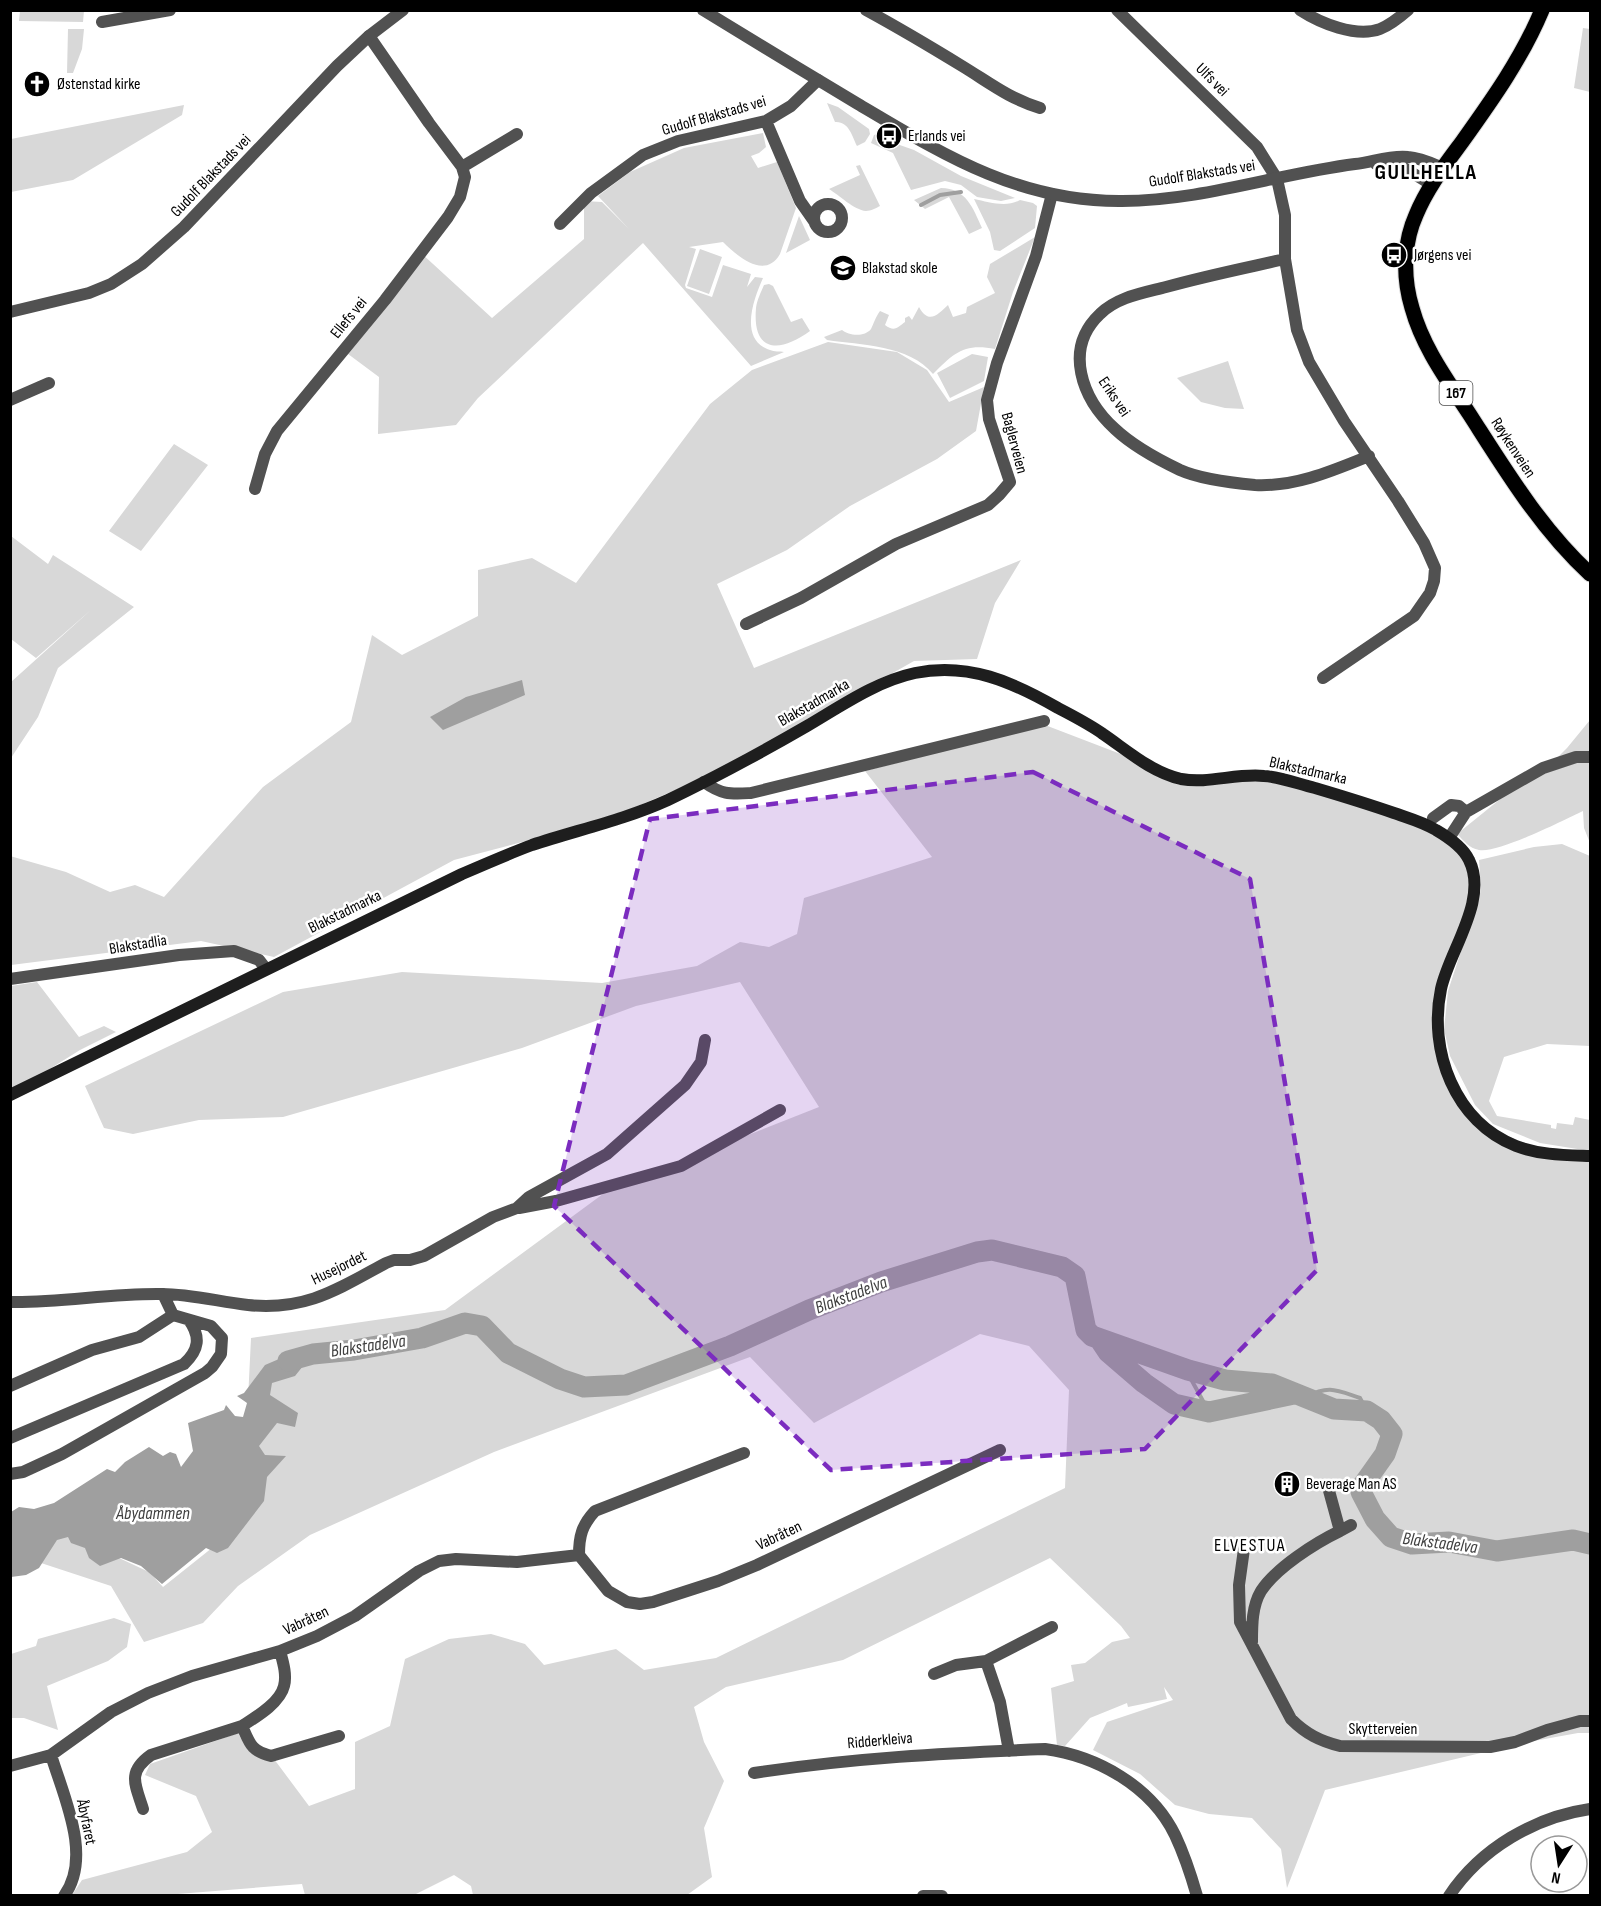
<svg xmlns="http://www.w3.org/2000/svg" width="1601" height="1906" viewBox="0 0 1601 1906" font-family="'Sofia Sans Condensed',sans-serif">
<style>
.green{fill:#d8d8d8}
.water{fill:#9f9f9f}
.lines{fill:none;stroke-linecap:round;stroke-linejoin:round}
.stream{stroke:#9f9f9f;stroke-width:4}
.river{stroke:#9f9f9f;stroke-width:21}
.primary-casing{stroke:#dbdbdb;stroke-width:17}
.minor{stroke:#515151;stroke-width:12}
.tertiary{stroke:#515151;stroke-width:12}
.secondary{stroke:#1e1e1e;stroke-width:12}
.primary{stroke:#000;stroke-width:15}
.marked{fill:#7b2cbf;fill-opacity:0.2;stroke:#7b2cbf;stroke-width:4.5;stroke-dasharray:12 8;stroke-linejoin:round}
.labels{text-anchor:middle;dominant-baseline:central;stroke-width:5;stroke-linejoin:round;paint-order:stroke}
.shield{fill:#fff;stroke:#4c4c4c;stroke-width:1.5}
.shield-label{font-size:15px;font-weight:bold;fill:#000}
.street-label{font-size:16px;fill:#000;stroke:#fff}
.poi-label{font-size:16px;fill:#000;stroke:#fff;text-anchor:start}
.water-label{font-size:18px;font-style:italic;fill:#404040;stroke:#fff}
.neighbourhood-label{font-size:18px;letter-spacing:1.5px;fill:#000;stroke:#fff}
.district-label{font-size:22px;font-weight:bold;letter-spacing:1.5px;fill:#000;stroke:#fff}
</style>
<rect width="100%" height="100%" fill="#fff"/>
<!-- green -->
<path class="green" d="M20,11H84L83,22L19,21Z
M1583,28L1590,29V92L1574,88Z
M68,29H84L82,49L73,73H67Z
M827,103L838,107L869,129L870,134L865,142L857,146C852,136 849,121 835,122Z
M184,105L182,115L73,180L11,192V139Z
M763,133L766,147L759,153L751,156L758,168L777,162L796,208L780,254C765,280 738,257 723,242L689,247L696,249L685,285L686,288L712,297L723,265L751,274L747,287L755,277L763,278C754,298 738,340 770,350C774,352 780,351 784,352L751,366L643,243L478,398L456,425L378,434L379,377L344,351L421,253L492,318L584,239V201L602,202L629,229L598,196L630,172L684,148Z
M877,134L887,140L885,143L891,146L894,143L914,150L961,176L1015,198L1001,201L977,197L961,185L945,181L911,190L893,153L871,143L874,135Z
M860,165L880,206C876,208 871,211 866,211C854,210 839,195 829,189L860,175L856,166Z
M941,188C966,188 973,208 982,228L969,234L949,197L925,209L914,200Z
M974,199C989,202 1006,208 1020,200L1033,203L1037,206L1035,228L1000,251L994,250L990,232Z
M799,216L810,240L786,253Z
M1035,237L1013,292L995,349C964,343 954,353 933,374C910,345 860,345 827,340L824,337L842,330C849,336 865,337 871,329C874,323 875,318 880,311L889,315L885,325C895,333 899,326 905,322V318L909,316L912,320L919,307C929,326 939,313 948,305L953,317L966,313L967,307L995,293L987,277L990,264Z
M700,249L722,257L709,294L687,286Z
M769,284L773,286L791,322L802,318L810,331C780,353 752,353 756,308C757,300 761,292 764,285Z
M828,342L897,352L927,370L949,402L984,387L976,431L937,459L850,506L787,550L717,584L754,668L1021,560L995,603L977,659L914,661L720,771L605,820L454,860L274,957L201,941L11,965L10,856L66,872L110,892L135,885L164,897L263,787L351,722L372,635L402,655L478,616V570L532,558L576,583L710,404L752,370Z
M972,354L988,357L984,381L950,398L937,373Z
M1228,361L1244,409L1225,408L1201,402L1177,378Z
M174,444L208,465L141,551L109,531Z
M11,536L48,564L53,555L134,607L58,668L38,717L11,758V682L92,609L36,658L11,639Z
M1590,720V843L1584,828L1583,811C1564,820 1497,854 1479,850C1469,848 1464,841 1457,834L1509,792L1538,777L1567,748Z
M1045,725L1165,771L1219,777L1291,782L1424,822L1468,855L1471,893L1436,1027L1459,1097L1490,1129L1542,1150L1590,1157V1733H1578L1523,1743L1325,1790L1287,1888L1281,1849L1252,1818L1209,1814L1175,1805L1140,1774L1093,1750L1107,1722L1173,1700L1164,1687L1167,1699L1128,1707L1127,1703L1090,1718L1065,1746L1057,1745L1051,1688L1074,1681L1071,1665L1085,1663L1112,1642L1130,1638L1121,1626L1050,1558L843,1660L726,1687L694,1707L704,1742L724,1781L704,1828L712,1877L687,1895H473L471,1886L454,1875L414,1895H305L302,1884L165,1895H72L82,1880L187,1852L212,1832L196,1796L145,1775L150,1764L238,1733C249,1752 250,1758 274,1759L309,1806L355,1789V1742L390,1726L405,1659L449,1639L491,1634L525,1644L544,1665L616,1649L644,1670L716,1658L1065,1488L1069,1390L1029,1346L980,1334L814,1423L750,1357L494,1452L310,1535L238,1586L203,1623L144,1642L111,1586L41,1563L55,1528L149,1572L163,1587L242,1524L251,1338L445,1310L607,1191L819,1107L740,982L636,1006L522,1048L283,1117L199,1120L133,1134L104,1128L85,1086L283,992L402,972L602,983L697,966L740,942L769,947L797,934L804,898L932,857L865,771Z
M1562,844L1590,856V1046L1547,1044L1504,1057L1489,1101L1497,1116L1551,1125V1128L1556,1129L1557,1123L1573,1125L1575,1117L1590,1120V1151L1540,1143L1493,1124L1475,1105L1450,1056L1444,1029L1448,991L1481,890L1479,860L1534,847Z
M37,982L79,1037L104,1026L116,1032L80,1050L24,1085L11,1088V986Z
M114,1618L131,1624L127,1647L108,1661L47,1686L58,1730L24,1718H11V1654L36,1646L38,1639Z"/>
<!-- water -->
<path class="water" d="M522,680L525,695L443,730L430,717L466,697Z
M300,1350L319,1358L307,1361L295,1376L272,1383L270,1395L298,1413L295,1427L277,1423L259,1446L265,1455L286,1456L267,1477L264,1501L228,1548L217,1553L206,1548L162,1584L141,1566L121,1558L100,1566L89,1558L85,1548L71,1543L68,1537L57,1540L39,1568L26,1575L11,1577V1512L19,1507L34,1509L54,1503L107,1469L115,1472L125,1462L149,1447L163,1456L170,1452L176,1454L181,1467L193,1451L188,1423L224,1410L226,1405L235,1416L243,1417L247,1403L237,1396L244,1393L265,1365Z"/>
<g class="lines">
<!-- stream -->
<path class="stream" d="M921,205L940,195L961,192
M1186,1370L1209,1412
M1306,1397C1329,1385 1336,1390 1360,1398L1367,1411"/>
<!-- river -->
<path class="river" d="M1100,1340L1108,1352L1144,1383L1174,1404L1209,1412L1294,1394
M288,1361L313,1354L354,1350L422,1338L465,1323L482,1326L508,1353L560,1379L584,1387L626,1385L730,1346L809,1310L881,1282L977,1252L992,1250L1062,1267L1075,1276L1086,1330L1092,1336L1188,1370L1225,1380L1272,1384L1334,1409L1367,1411L1381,1420L1392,1434L1385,1454L1363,1485L1361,1492L1375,1519L1391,1537L1412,1544L1449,1542L1497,1551L1573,1540L1590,1544"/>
<defs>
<path id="primary" d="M1542,10C1522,58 1492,100 1462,142C1445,165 1427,188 1416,215C1403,244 1403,278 1412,308C1423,348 1448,381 1470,415C1506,471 1541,529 1590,574"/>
</defs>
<!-- primary casing -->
<use href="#primary" class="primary-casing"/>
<!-- minor -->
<path class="minor" d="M866,10C899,28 931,47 962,66C990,83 1008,98 1040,108
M1117,10L1257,147L1277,179L1285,215V259L1293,306L1297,330L1309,362L1344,421L1398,501L1424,543L1435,568L1434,581L1430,593L1414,616L1323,678
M1300,10C1320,23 1356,38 1380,29C1390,25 1400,17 1408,10
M102,22L170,10
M766,121L800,201L814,221
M462,167L517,134
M814 218a14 14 0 1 1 28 0a14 14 0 1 1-28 0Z
M560,224L591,193L643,155L678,141L766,121L791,106L818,80
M1285,259C1245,268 1205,276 1166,287C1143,293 1117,297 1100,314C1063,349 1082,399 1115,429C1133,446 1157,459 1180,470C1200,479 1233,483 1255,485C1295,487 1332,471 1369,456
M10,400L49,383
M255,489L265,454L277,431L385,300L448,217L460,197L465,177L462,167L429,123L369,36
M746,624L801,598L896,544L988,505L999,495L1010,482L989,419L987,400L997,363L1036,256L1052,194
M704,782C722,795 730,794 751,793L1044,721
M1433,818L1451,805L1459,806L1466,812
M1449,838L1466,812L1543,768L1576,757H1590
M10,979L179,955L234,951L259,960L266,969
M519,1208L556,1201L681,1166L780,1110
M10,1302C61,1303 111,1293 162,1294C191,1294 220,1302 248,1305C306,1311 338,1289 386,1263L394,1260H410L424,1256L493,1217L517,1208L529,1197L607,1154L685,1085L701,1062L705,1040
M10,1386L92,1350L139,1337L173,1315
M10,1438L184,1364C199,1350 201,1337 189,1320
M10,1474L23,1472L62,1454L205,1373L212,1367L221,1354L222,1338L211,1326L173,1315L163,1294
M1328,1487L1340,1531L1351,1525
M1244,1549L1239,1585L1240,1622L1291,1719C1306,1734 1320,1741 1340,1746L1490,1747L1515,1742L1547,1730L1580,1721H1590
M579,1555L608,1591L627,1602L640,1604L653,1602L718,1581L757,1565L1000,1450
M1252,1642C1252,1625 1252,1606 1261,1591C1276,1568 1315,1543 1340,1531
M986,1661L1000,1702L1009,1751
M934,1674L956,1665L986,1661L1052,1627
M242,1726C250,1744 251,1751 271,1756L339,1736
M51,1755C63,1795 93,1857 64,1896
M10,1766L51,1755L111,1712L148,1693L192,1676L280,1651L317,1636L355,1616L419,1571L439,1561L456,1559L517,1562L579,1555C579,1536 582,1525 595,1511L744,1453
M754,1773C851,1758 947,1753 1045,1749C1097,1756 1151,1786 1175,1835C1184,1854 1191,1875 1197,1896
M143,1809C135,1784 127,1772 151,1755L242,1726C256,1717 280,1703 284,1686C287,1675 283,1662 280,1651
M923,1896H942
M1449,1896C1481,1848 1535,1817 1590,1809"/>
<!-- tertiary -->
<path class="tertiary" d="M703,10C755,42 806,73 858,104C944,155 1019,202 1122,201C1201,201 1277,174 1355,164C1373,162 1390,155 1408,157C1421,158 1431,163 1443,168
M1376,164L1401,166L1432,185
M10,312L89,293L111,284L142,264L184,227L337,66L369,36L403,10"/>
<!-- secondary -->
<path class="secondary" d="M10,1095L462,874C485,864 508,854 532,845C577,830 624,820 668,800C716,777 762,752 807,726C841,706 877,681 915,673C968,662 1013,682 1058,708C1073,716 1089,724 1103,734C1128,751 1151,772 1181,779C1208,784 1237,773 1264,776C1281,777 1298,784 1315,788C1342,796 1368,804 1394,813C1408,818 1423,822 1436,830C1448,837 1463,847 1469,860C1489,900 1449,951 1441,989C1428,1051 1455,1122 1516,1146C1540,1155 1565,1155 1590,1156"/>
<!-- primary -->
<use href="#primary" class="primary"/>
</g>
<!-- marked area -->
<path class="marked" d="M1033,772L1250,879L1317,1270L1145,1449L831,1470L554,1206L650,819Z"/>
<!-- icons -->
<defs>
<symbol id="church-disc" viewBox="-11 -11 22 22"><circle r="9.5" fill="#000" stroke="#fff"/><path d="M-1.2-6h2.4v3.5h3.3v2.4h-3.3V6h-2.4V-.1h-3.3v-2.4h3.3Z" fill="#fff"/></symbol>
<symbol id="bus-disc" viewBox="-11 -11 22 22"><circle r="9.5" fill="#000" stroke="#fff"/><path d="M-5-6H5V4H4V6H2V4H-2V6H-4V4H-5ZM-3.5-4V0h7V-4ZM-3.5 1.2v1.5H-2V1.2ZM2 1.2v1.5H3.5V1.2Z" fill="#fff"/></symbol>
<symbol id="school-disc" viewBox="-11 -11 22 22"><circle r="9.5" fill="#000" stroke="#fff"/><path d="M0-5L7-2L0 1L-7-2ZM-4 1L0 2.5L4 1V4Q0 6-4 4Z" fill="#fff"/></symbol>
<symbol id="building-disc" viewBox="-11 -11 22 22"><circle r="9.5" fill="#000" stroke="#fff"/><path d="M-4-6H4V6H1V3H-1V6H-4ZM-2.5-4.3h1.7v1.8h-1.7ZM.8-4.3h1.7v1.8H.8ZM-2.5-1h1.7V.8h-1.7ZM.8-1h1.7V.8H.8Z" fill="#fff"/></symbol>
</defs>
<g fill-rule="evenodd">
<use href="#church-disc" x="22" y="69" width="30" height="30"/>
<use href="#bus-disc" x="874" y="121" width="30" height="30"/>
<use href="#bus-disc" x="1379" y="240" width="30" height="30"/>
<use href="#school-disc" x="828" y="253" width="30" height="30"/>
<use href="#building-disc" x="1272" y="1469" width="30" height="30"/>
</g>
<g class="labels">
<!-- shield labels -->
<rect class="shield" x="1439.5" y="381" width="33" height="24" rx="4.5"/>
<g class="shield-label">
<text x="1456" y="393">167</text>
</g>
<!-- street labels -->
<g class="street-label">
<text transform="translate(1212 80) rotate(45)">Ulfs vei</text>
<text transform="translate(714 116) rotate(-16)">Gudolf Blakstads vei</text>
<text transform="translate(1202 174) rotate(-9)">Gudolf Blakstads vei</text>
<text transform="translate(211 176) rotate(-46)">Gudolf Blakstads vei</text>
<text transform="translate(349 318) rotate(-51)">Ellefs vei</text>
<text transform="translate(1114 397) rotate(56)">Eriks vei</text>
<text transform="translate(1014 443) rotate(75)">Baglerveien</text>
<text transform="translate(1513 448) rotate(57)">Røykenveien</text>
<text transform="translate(814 703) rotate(-30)">Blakstadmarka</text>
<text transform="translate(1308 771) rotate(13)">Blakstadmarka</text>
<text transform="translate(345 912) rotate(-26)">Blakstadmarka</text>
<text transform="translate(138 945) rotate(-9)">Blakstadlia</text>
<text transform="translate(339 1268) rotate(-26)">Husejordet</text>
<text transform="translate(779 1536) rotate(-25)">Vabråten</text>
<text transform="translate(306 1621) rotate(-25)">Vabråten</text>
<text x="1383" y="1729">Skytterveien</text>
<text transform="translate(880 1741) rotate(-5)">Ridderkleiva</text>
<text transform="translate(86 1822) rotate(78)">Åbyfaret</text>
</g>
<!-- poi labels -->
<g class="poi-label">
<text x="57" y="84">Østenstad kirke</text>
<text x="908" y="136">Erlands vei</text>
<text x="1414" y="255">Jørgens vei</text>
<text x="862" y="268">Blakstad skole</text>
<text x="1306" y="1484">Beverage Man AS</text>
</g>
<!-- water labels -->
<g class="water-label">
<text transform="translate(851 1295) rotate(-21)">Blakstadelva</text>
<text transform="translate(368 1346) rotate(-8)">Blakstadelva</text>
<text x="153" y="1513">Åbydammen</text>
<text transform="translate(1440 1543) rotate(7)">Blakstadelva</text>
</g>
<!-- neighbourhood labels -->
<g class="neighbourhood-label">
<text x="1250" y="1545">ELVESTUA</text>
</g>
<!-- district labels -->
<g class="district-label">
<text x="1426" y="172">GULLHELLA</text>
</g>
</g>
<!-- border -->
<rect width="1601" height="1906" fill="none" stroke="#000000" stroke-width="24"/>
<!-- north arrow -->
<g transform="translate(1559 1864) rotate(192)"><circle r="28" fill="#ffffff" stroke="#999999" stroke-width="1.5"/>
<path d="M0-4.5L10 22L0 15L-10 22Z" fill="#000000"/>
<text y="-9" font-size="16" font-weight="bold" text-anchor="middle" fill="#000000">N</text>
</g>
</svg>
